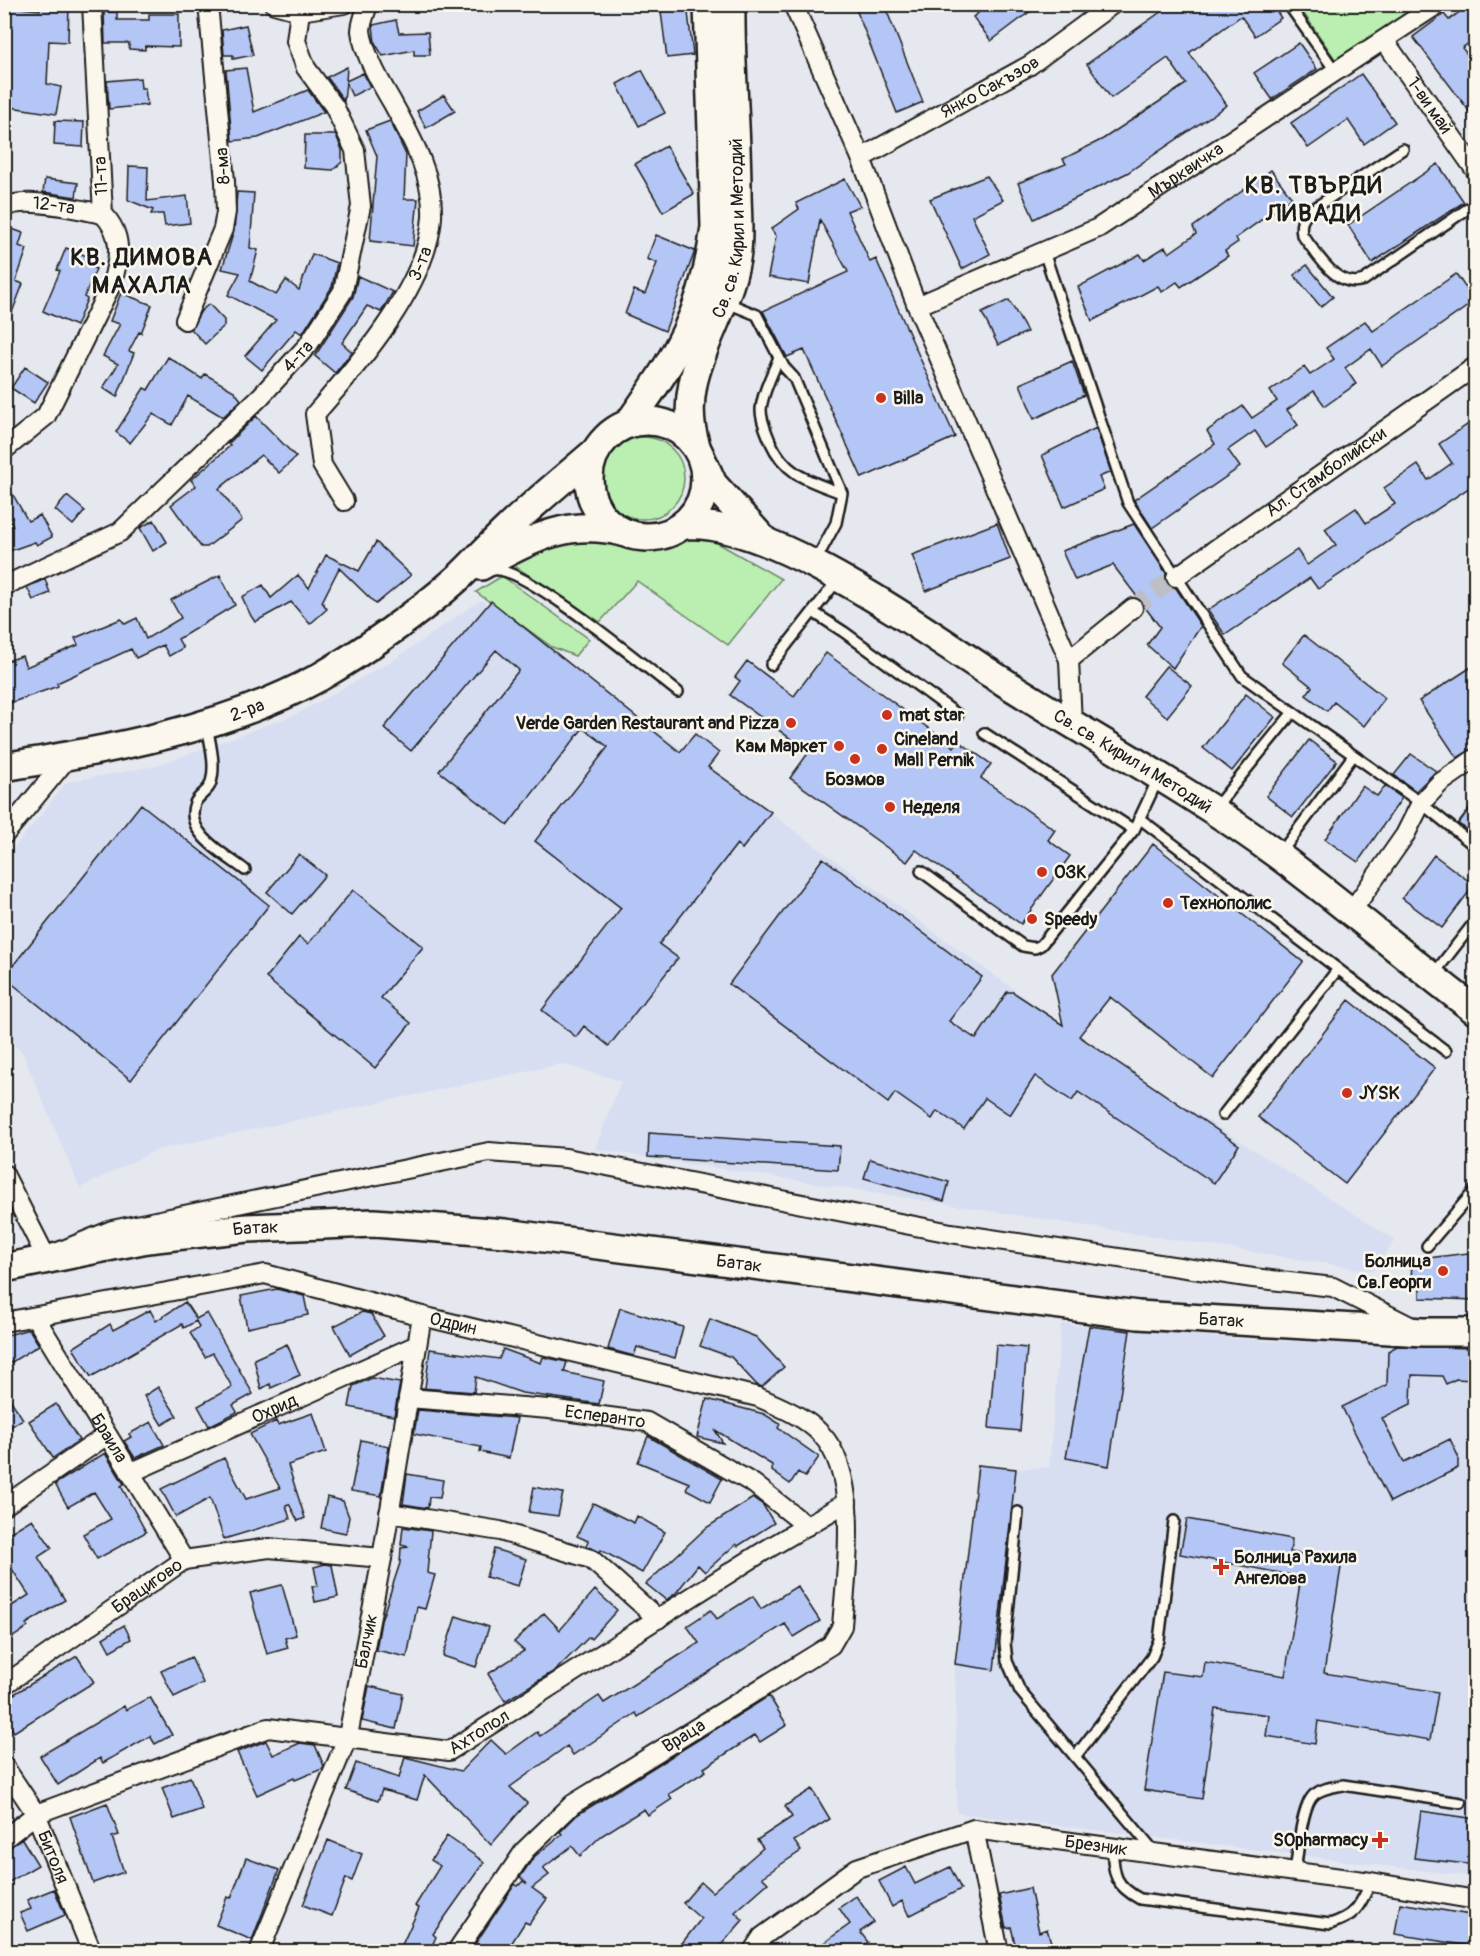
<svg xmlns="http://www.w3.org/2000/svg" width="1480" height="1956" viewBox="0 0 1480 1956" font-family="Pangolin,sans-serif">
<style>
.built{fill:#d7def1}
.green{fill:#baefb1;stroke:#6b8666;stroke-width:1.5}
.building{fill:#b4c6f6;stroke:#1c1c1c;stroke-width:1.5}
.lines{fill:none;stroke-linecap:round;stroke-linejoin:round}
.street-tunnel{stroke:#bebfc5;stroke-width:18;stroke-dasharray:18 9;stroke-linecap:butt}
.lane-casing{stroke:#1c1c1c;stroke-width:14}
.street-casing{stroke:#1c1c1c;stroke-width:22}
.secondary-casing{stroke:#1c1c1c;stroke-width:32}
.lane{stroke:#fbf7ec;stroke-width:9}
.street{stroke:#fbf7ec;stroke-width:18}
.secondary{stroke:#fbf7ec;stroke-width:27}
.poi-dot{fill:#c8321e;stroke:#fbf7ec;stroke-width:2}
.labels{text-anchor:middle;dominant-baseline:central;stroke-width:5;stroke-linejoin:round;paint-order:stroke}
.street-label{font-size:18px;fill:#1c1c1c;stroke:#fbf7ec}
.poi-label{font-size:18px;font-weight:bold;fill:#1c1c1c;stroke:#fbf7ec;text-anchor:start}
.district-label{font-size:24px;font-weight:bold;letter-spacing:1.5px;fill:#1c1c1c;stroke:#fbf7ec}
</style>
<rect width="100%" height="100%" fill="#e6e8ef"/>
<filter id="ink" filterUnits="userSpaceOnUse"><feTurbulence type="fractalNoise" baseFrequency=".0167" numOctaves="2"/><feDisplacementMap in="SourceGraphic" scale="12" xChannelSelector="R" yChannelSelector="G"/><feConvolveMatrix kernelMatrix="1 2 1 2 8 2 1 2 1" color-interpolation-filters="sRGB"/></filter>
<g filter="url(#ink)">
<!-- built -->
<path class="built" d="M481,600L602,691L1100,1052L1395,1240L1373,1271L595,1149L621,1081L561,1064L156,1150L80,1188L22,1052L5,1037L4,860L67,782L155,766L297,714L395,659Z
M1061,1324L1267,1341L1475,1346V1877L957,1813L955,1664L978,1465L1016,1469L1049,1467Z"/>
<!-- green -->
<path class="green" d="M1298,5H1423L1337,62Z
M602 478a41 41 0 1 1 82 0a41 41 0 1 1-82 0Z
M700,533L781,579L728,645L637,581L600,622L513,565L527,553L600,535C644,559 656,550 700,533Z
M502,576L589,639L575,656L552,647L476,592Z"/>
<!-- building -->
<path class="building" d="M40,4H69L68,42L49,41L47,84L61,87L56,114L4,106L9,7L40,10Z
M660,4H687L693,55L667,58Z
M854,4H884L923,102L897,113Z
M990,4H1040L991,41L973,17Z
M1172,4H1272L1281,18L1255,36L1241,16L1189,53L1227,105L1127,173L1034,219L1018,183L1066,164L1063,159L1103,139L1186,84L1168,58L1111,98L1087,64Z
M1470,4H1476V38L1462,48L1476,65V120L1413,37L1444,14L1449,20Z
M104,12H117V20H149V14H179V47L145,46V50L129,49V43H105Z
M396,20L399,33L428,32L430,55H414V50L383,56L375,43L373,25Z
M246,25L253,55L233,59V55H224L222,30Z
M1299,43L1317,69L1272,99L1254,73Z
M347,67L346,81L363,73L370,87L352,96L346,82L344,101L327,77Z
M246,68L254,112L308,90L324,112L258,138L232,141L226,70Z
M642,70L665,113L639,126L617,84Z
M1361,74L1395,122L1364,144L1348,120L1308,148L1291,123Z
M140,78L141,88H145L147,105L109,109L107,81Z
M444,95L455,111L426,128L417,111Z
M55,121L84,122L83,147L54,145Z
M390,121L406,155L404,199H418L413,246L370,241L377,156L366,130Z
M305,135H336L342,150V162L333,170L304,168Z
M666,146L694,194L663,212L635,164Z
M1438,164L1464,202L1372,263L1348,225Z
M129,166L148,167L147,201L187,196L190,223L165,226L163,214H151L153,210L128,200Z
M1271,170L1292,198L1236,238L1238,242L1225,251L1228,256L1181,287L1177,282L1162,292L1158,286L1092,321L1078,287L1140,254L1144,260L1165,247L1169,253L1196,234L1193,227Z
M987,176L1003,200L972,216L990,254L962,269L930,199Z
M45,179L78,183L76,197L43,192Z
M845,179L860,206L847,211L870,262L876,259L955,437L862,478L804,350L787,357L763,311L848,272L820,220L809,284L768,277L776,236L771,229L799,209L796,203Z
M237,192L254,193L250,248L258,250L250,281L276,295L286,280L299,290L312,254L337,263L332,287L302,334L296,330L262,370L245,356L276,320L228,295L240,273L222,269L234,231Z
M4,226L23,233L19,246L27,249L16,281L23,284L6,328Z
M656,235L695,251L665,331L625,314L634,290L645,294L657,263L647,259Z
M66,248L87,256L84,264L96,269L84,297L87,299L76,326L43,311L60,271L57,270Z
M1307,265L1333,297L1321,307L1294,275Z
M1456,274L1475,301L1382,366L1371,349L1345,368L1356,384L1325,406L1314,391L1287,410L1298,425L1266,447L1255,431L1228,450L1240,467L1152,528L1134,500L1215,444L1207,431L1243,406L1252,418L1277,401L1270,391L1304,367L1310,375L1334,359L1326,348L1365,321L1373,331Z
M358,276L393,292L381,312L367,306L342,343L352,352L335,373L315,356L353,297Z
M121,293L152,305L141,333L139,332L129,351L134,353L117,397L103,388L118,364L103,356L120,324L110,321Z
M1009,300L1027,332L998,345L982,313Z
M209,304L224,320V326L205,344L191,329L201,311Z
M168,357L202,379L205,374L234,391L241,400L223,417L188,396L172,425L153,414L130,443L116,432L144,388L148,390Z
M1072,361L1084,395L1034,419L1020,384Z
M25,367L48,382L34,403L11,388Z
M256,416L296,457L279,473L261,455L219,489L242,520L207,547H201L171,505L196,486L191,480L230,446L228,444Z
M1476,419V483L1318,589L1310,578L1225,635L1208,610L1297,550L1307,565L1336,545L1325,529L1356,508L1366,523L1395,504L1384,488L1418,465L1428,480L1452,463L1439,444Z
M1096,428L1111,472L1099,477L1104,489L1064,507L1042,455Z
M4,479L28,521L40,515L52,537L37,545L35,542L4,553V529L13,526L4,511Z
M67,496L85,511L73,525L55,510Z
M154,520L167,542L153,551L140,528Z
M997,523L1010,559L926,591L912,555Z
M1134,524L1166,573L1167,583L1176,588L1201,626L1173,668L1147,645L1160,627L1113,565L1075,580L1062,551Z
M376,542L411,575L376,604L339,568L322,602L327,609L310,624L291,602L255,622L251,616L242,597L263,585L271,598L298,575L309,588L326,555L359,571Z
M220,575L235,605L178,639L183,648L169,656L163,645L136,658L131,649L57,683L58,686L10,703L4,689V662L22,656L26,667L78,645L75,638L121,619L125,624L137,618L146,639L181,618L171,600Z
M45,579L50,593L33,600L27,587Z
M491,601L680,752L695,734L719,753L708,767L771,812L742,849L737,844L659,944L678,958L609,1046L584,1026L576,1037L542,1010L621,908L535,841L608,747L583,728L508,825L439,771L519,670L496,650L411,751L384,728Z
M1304,635L1385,698L1364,726L1334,702L1327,711L1306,695L1312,687L1282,663Z
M826,653L954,747L958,741L991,764L981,778L1055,830L1048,840L1070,856L1021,924L916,850L907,862L790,778L809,752L730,695L740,681L735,677L747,661L794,696Z
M1476,664V747L1457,758L1419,701Z
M1166,666L1192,686L1167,717L1142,696Z
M1246,694L1275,717L1232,771L1203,748Z
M1309,740L1337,761L1293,817L1266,796Z
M1411,754L1436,771L1416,791L1394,775Z
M1362,786L1377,796L1385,786L1402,798L1358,862L1325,839Z
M1476,800V835L1458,824Z
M141,804L269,905L131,1080L4,977Z
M1153,844L1303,962L1213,1078L1110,997L1079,1036L1239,1145L1214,1183L1078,1092L1072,1101L1035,1076L1010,1115L985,1098L964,1129L937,1111L932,1119L895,1093L888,1103L729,984L823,858L982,977L949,1021L976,1039L1007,992H1013L1063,1025L1052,974Z
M299,854L325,875L292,914L267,892Z
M1434,855L1474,885L1442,928L1402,898Z
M353,890L423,947L381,998L411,1023L375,1068L266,978L299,937L308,944Z
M1349,1000L1435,1068L1345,1184L1258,1117Z
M649,1133L840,1146L838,1170L648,1157Z
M870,1159L949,1182L944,1201L864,1178Z
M1476,1252V1300L1420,1298V1282L1411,1283L1412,1260Z
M277,1289L304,1296L308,1315L247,1328L241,1296Z
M185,1302L196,1319L207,1313L253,1394L233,1405L237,1412L209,1426L198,1406L232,1387L213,1353L205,1357L190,1333L199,1327L196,1321L184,1328L182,1324L91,1377L73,1348L110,1324L113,1330L150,1310L156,1321Z
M620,1308L683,1327L675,1358L637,1347L634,1356L608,1349Z
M362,1312L371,1314L384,1336L350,1355L334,1326Z
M710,1319L756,1337L784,1367L762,1387L757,1385L731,1357L700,1346Z
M1089,1326L1130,1331L1109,1466L1066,1458Z
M29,1329L39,1345L4,1367V1336Z
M287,1344L300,1375L271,1388L270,1384L261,1389L254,1359Z
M996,1345L1027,1348L1020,1431L989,1428Z
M1397,1346L1473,1348V1380L1456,1379L1446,1384L1442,1376L1412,1375L1411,1404L1382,1418L1404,1462L1450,1439L1458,1456V1468L1390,1502L1342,1407L1387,1385L1388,1351Z
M430,1349L499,1359L503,1349L541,1363L543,1357L567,1362L564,1372L604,1381L599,1404L522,1393L476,1377L474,1392L422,1388H425Z
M372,1378L400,1383L394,1416L349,1407L353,1386Z
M158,1387L177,1416L162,1425L144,1396Z
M4,1390L23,1419L4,1431Z
M707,1399L764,1414L780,1424L778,1428L819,1457L805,1477L798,1472L790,1484L772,1471V1465L715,1430L723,1443L697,1437Z
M56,1404L79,1440L53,1458L29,1421Z
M418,1410L517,1418L509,1458L480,1452L481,1447L414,1434Z
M313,1413L326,1452L288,1465L305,1518L298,1521L289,1504L286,1505L290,1519L224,1539L210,1498L176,1517L161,1489L224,1458L246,1499L280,1488L250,1434L276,1421L278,1425Z
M151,1422L164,1445L135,1458L124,1441L131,1437L129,1434Z
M648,1436L722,1479L710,1502L686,1489L689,1483L638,1462Z
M361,1440L389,1446L381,1496L351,1491Z
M105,1453L124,1484L121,1486L146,1532L97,1559L83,1534L111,1519L94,1492L68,1507L55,1484Z
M978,1465L1016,1469L994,1670L955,1664Z
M407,1474L443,1480L440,1498L429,1497L428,1508L403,1504Z
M534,1487L563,1493L558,1516L529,1512Z
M327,1497L343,1501L349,1517L346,1533L321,1528Z
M753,1498L763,1505L774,1523L738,1546L736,1544L705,1572L698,1565L676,1593L666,1600L646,1584L706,1528Z
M593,1503L634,1523L637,1516L665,1532L642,1573L601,1550L600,1552L586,1546L588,1541L577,1536Z
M32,1519L52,1548L38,1557L65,1600L26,1624L28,1627L4,1643V1611L29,1595L4,1557V1536Z
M1187,1519L1292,1539L1290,1552L1342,1561L1324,1673L1438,1692L1430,1740L1318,1721L1315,1744L1266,1736L1269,1715L1215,1708L1202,1799L1144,1790L1163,1672L1203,1677L1205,1662L1285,1676L1301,1577L1180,1554Z
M403,1527L431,1531L427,1573L435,1575L425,1609L417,1607L407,1657L376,1650L381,1621L400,1563L401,1548L409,1547L401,1545Z
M494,1549L526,1559L518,1586L486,1577Z
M325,1564L332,1565L338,1597L315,1602L312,1586H318L314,1567Z
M282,1585L296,1635L285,1638L288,1648L267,1654L250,1593Z
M797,1586L820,1621L794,1637L785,1624L638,1717L636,1713L573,1755L567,1746L510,1787L527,1803L491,1845L425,1775L417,1800L382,1790L378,1801L346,1790L356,1763L399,1778L405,1757L461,1771L491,1740L506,1754L537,1732L540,1736L599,1696L604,1703L699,1643L687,1626L711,1610L717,1619L753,1596L761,1609Z
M595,1590L617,1610L591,1639L589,1637L556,1670L505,1701L488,1674L524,1651L514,1642L544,1613L560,1630Z
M456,1616L489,1627L476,1667L443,1656Z
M124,1625L131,1639L110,1651L103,1638Z
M77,1656L94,1682L14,1732L4,1717V1700Z
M191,1657L203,1683L174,1697L161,1671Z
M369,1686L403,1694L396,1729L362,1721Z
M769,1696L787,1725L760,1742L755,1735L704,1768L706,1771L669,1794L672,1799L648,1815L644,1809L601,1836L580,1856L572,1846L543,1868L549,1875L532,1888L547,1899L529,1924L525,1922L506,1952H480L473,1947L515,1884L518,1886L523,1881L527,1884L520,1877L534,1857L562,1834L560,1832L577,1815Z
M150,1697L172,1735L155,1744L150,1736L103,1763L100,1758L58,1785L40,1756L124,1706L126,1710Z
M266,1741L273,1755L300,1743L315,1745L324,1766L322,1769L295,1780L294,1778L257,1795L237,1752Z
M190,1777L202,1809L174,1819L162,1788Z
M812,1789L830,1819L794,1841L801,1851L762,1877L768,1883L735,1912L743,1920L715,1952H675L701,1919L683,1903L701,1882L712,1892L763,1848L757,1840L792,1817L785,1806Z
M107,1803L119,1835L112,1837L124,1872L93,1883L70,1817Z
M1421,1811L1476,1819V1865L1414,1858Z
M447,1836L484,1862L433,1934L436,1937L429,1952H412L401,1947L419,1908L415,1906L440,1866L431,1860Z
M22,1839L38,1865L4,1885V1850Z
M328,1840L362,1854L352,1881L346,1878L332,1916L303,1905Z
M246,1858L279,1870L252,1940L216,1925L227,1897L231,1898Z
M906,1867L915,1884L950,1867L961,1889L909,1916L902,1901L892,1907L879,1881Z
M1030,1888L1039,1932L1047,1929L1054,1952H1017L1011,1927L1006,1928L999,1895Z
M54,1889L65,1915L28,1931L20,1913L31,1909L27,1900Z
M856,1896L874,1922L860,1932L868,1942L854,1952H811L850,1924L839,1908Z
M1400,1903L1476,1916V1947L1395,1934Z"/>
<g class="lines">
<!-- street-tunnel -->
<path class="street-tunnel" d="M1133,608L1176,577"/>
<defs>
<path id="lane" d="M1288,4L1336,72
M1403,149L1310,211C1302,219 1300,224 1302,235C1318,254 1336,290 1364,280L1476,203
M1044,252L1128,503L1242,676L1421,803L1476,847
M725,302L757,315L784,367L794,378L842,493L836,523L815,562
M779,357C773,373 762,393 761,410C761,421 766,431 770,441C785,475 809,481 842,493
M493,570C523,564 648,669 678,692
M813,612L844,632L958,715
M771,665L837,581
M207,725C210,744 217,767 210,785C207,792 198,796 195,803C183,833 226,855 245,870
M984,733L1134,830
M1215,808L1293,712
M1139,818L1446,1051
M1279,855L1353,756
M921,871L1023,946L1035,948L1041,945L1134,830L1158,779
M1433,975L1476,920
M1223,1115L1338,969
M1427,1246L1476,1189
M1018,1512L1005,1643L1007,1661L1020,1691L1154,1851
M1075,1757L1152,1657L1159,1640L1174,1521
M1112,1847C1114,1875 1114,1885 1140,1899L1330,1924C1357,1915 1359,1907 1371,1882
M1295,1872C1298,1854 1301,1804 1315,1794C1323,1788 1333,1787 1343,1785L1461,1803"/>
<g id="street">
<path d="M274,4L300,11L344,4"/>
<path d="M793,4L861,158L917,306L1069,660L1072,723"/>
<path id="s1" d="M1384,40L1476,171"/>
<path id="s2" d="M861,158L1030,65L1113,4"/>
<path id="s3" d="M4,208C22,195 81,210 103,214"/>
<path id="s4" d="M917,306L1098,228L1438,4"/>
<path d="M185,320L223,229L226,212L225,181L208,4"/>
<path d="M4,450L46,416L112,283C120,256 123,235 103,214L92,4"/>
<path id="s5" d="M344,501L322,465L315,414C358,365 428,284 432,217C434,176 411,137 392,102C380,82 364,54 361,31C361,23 366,12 368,4"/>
<path id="s6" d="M1176,577L1476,366"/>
<path id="s7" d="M4,586L120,532L261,396L308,345L343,291L361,206L355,150L334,106L306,68L296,41L300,11"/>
<path d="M1069,660L1133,608"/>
<path d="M4,835L69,756"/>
<path d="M1351,912L1405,835L1421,803L1440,783L1476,758"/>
<path d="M4,1174L46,1257L112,1230L489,1152L566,1158L951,1233L1253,1278L1333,1287L1414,1328"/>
<path id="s8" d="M35,1317L184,1560"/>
<path id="s9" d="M4,1322L265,1274L422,1316L758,1397C780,1407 804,1416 821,1434C861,1476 846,1573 842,1626L831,1645L573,1804L525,1850L456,1952"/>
<path id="s10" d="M408,1398L549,1409L647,1422L754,1484L807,1526"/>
<path id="s11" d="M130,1473L417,1345"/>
<path d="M4,1506L107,1435"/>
<path d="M389,1513L500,1531L591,1559L658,1619"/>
<path id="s12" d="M4,1685L184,1560L269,1548L382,1558"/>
<path id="s13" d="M4,1766L36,1814L92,1952"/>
<path d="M974,1829L999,1952"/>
<path id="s14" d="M4,1839L36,1814L268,1728L449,1751L764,1551L847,1502"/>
<path id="s15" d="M259,1952L348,1736L382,1558L422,1316"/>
<path id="s16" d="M752,1952L762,1937L857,1868L974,1829L1371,1882L1476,1900"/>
</g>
<g id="secondary">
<circle cx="647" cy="479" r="58"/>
<path d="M629,423C678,354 704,313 715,227L708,4"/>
<path id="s17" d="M696,446C673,376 724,326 736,259C740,237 737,213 737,191C737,129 730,67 731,4"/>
<path d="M704,464L713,484L763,539"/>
<path id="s18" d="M684,525C769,518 920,628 993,675C1088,736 1189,789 1279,856C1346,906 1409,960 1476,1011"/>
<path d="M481,566C529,541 565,518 622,532"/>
<path id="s19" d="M4,767C110,749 223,730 318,678C363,652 420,612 459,577C475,562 490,545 507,529C535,502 566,477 596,451"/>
<path id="s20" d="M4,1268L147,1239L247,1228L374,1223L505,1233L1138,1315L1423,1332H1476"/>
</g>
</defs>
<!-- lane casing -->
<use href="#lane" class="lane-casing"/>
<!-- street casing -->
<use href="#street" class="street-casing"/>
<!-- secondary casing -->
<use href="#secondary" class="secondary-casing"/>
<!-- lane -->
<use href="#lane" class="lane"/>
<!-- street -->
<use href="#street" class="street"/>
<!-- secondary -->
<use href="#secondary" class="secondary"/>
</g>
</g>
<!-- markers -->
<g class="poi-dot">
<circle cx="881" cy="398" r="6"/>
<circle cx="887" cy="715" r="6"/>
<circle cx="791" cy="723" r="6"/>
<circle cx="839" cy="746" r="6"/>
<circle cx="882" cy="749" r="6"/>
<circle cx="855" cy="759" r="6"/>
<circle cx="890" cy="807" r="6"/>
<circle cx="1042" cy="872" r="6"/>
<circle cx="1168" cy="903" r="6"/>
<circle cx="1032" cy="919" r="6"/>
<circle cx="1347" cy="1093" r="6"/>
<circle cx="1443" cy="1271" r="6"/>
<path d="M1218 1558h6v6h6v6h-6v6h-6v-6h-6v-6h6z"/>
<path d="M1377 1831h6v6h6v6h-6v6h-6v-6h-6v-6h6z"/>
</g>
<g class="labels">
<!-- street labels -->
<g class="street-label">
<text stroke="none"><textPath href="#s2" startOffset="147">Янко Сакъзов</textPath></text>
<text stroke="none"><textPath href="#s1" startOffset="80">1-ви май</textPath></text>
<text transform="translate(223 166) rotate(-94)">8-ма</text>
<text stroke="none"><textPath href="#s4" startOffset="302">Мърквичка</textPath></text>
<text transform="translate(101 176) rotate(-93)">11-та</text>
<text stroke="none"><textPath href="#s3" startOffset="51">12-та</textPath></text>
<text stroke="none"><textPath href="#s17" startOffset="225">Св. св. Кирил и Методий</textPath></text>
<text stroke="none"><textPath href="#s5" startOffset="278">3-та</textPath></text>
<text stroke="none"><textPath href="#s7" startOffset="378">4-та</textPath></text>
<text stroke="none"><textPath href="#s6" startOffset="183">Ал. Стамболийски</textPath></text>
<text stroke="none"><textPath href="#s19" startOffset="250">2-ра</textPath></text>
<text stroke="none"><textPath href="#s18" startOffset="512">Св. св. Кирил и Методий</textPath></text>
<text stroke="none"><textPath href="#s20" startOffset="255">Батак</textPath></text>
<text stroke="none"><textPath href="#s20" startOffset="741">Батак</textPath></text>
<text stroke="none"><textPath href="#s20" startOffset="1227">Батак</textPath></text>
<text stroke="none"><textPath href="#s9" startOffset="460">Одрин</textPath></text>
<text stroke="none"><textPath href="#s11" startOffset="158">Охрид</textPath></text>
<text stroke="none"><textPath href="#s10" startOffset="198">Есперанто</textPath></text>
<text stroke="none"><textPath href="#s8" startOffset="142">Браила</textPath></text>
<text stroke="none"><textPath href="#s12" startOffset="174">Брацигово</textPath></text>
<text stroke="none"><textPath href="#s15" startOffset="330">Балчик</textPath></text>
<text stroke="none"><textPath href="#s14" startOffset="506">Ахтопол</textPath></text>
<text transform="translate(684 1736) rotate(-32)">Враца</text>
<text stroke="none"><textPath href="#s16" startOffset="382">Брезник</textPath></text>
<text stroke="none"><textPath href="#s13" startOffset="104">Битоля</textPath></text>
</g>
<!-- poi labels -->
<g class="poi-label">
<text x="893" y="398">Billa</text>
<text x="899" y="715">mat star</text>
<text x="779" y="723" text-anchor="end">Verde Garden Restaurant and Pizza</text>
<text x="894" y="739">Cineland<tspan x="894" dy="21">Mall Pernik</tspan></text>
<text x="827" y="746" text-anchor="end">Кам Маркет</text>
<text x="855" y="779" text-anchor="middle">Бозмов</text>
<text x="902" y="807">Неделя</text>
<text x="1054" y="872">ОЗК</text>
<text x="1180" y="903">Технополис</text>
<text x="1044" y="919">Speedy</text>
<text x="1359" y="1093">JYSK</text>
<text x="1431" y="1261" text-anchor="end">Болница<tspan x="1431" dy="21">Св.Георги</tspan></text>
<text x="1234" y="1557">Болница Рахила<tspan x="1234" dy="21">Ангелова</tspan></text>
<text x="1368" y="1840" text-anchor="end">SOpharmacy</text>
</g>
<!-- district labels -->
<g class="district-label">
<text x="1314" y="185">КВ. ТВЪРДИ<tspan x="1314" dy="28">ЛИВАДИ</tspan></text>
<text x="142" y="257">КВ. ДИМОВА<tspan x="142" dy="28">МАХАЛА</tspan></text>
</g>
</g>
<!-- margin -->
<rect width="1480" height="1956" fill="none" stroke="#fbf7ec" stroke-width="24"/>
<rect x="12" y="12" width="1456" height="1932" fill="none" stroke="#1c1c1c" stroke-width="2" filter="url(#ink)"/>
</svg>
